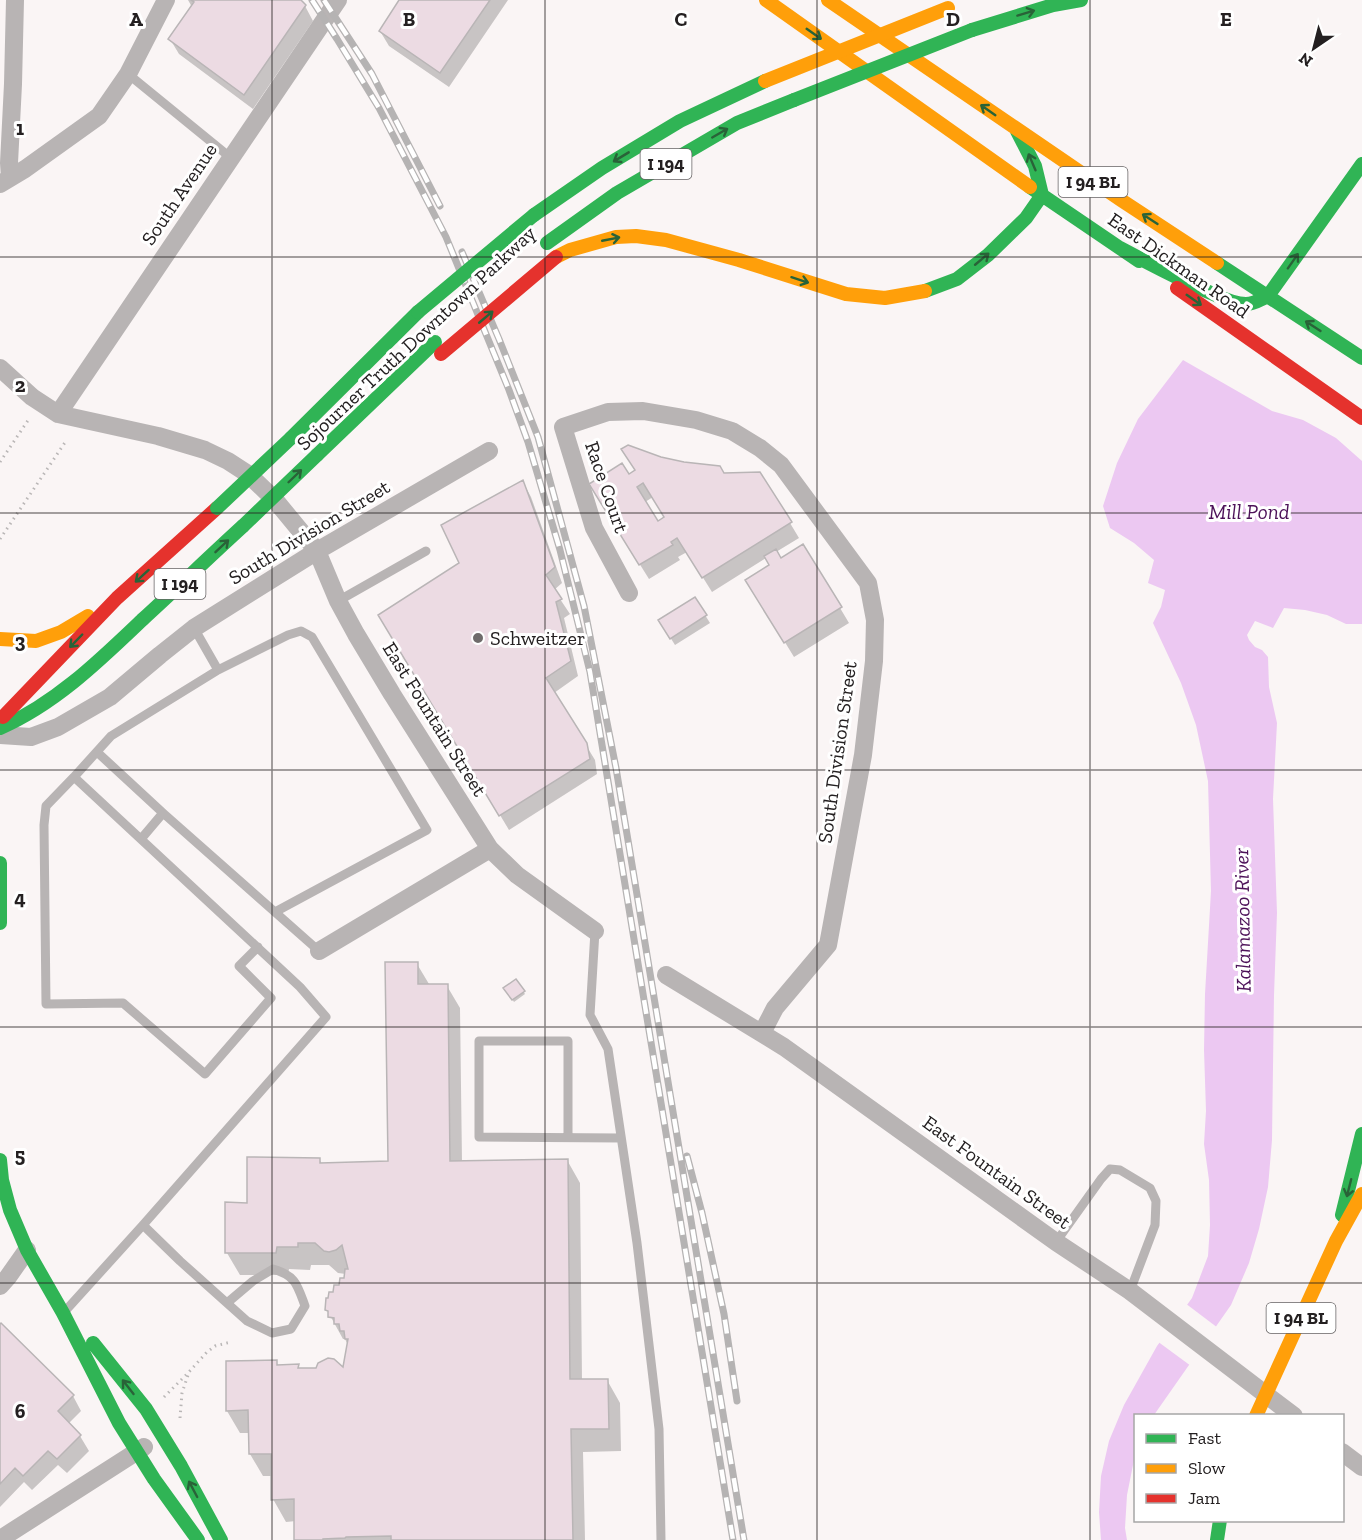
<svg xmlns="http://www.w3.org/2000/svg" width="1362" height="1540" viewBox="0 0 1362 1540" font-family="'Zilla Slab',serif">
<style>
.water{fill:#ecc8f2}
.pier{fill:#faf5f5}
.shadow{fill:#0003;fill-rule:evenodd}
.building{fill:#ecdbe3;stroke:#b9b5b6;stroke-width:1.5;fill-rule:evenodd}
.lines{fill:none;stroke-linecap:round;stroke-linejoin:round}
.path{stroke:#b9b6b6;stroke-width:3;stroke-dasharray:1.5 4.5;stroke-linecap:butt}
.lane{stroke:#b8b4b4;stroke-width:9}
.street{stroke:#b8b4b4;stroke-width:18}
.fast{stroke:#30b455;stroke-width:14}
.slow{stroke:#ff9f0a;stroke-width:14}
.jam{stroke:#e5322d;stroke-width:14}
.rail-casing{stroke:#b5b3b3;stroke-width:7}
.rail{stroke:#fff;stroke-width:4.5;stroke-dasharray:14;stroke-linecap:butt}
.fast-bridge{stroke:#30b455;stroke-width:14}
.slow-bridge{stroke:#ff9f0a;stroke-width:14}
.jam-bridge{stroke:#e5322d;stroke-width:14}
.oneway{stroke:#296338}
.grid{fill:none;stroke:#242021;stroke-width:1.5;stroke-opacity:0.55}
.poi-dot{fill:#6f6b6b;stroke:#fff;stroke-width:2}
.labels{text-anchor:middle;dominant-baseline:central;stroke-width:6;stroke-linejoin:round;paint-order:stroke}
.shield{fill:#fff;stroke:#666364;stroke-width:1.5}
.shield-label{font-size:18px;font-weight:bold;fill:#242021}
.street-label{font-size:20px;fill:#242021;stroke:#fff}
.poi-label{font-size:20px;fill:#242021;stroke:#fff;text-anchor:start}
.water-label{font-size:21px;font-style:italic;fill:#4d1259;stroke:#fff}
.grid-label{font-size:20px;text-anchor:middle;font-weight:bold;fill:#242021;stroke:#fff;stroke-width:6;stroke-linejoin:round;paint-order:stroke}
</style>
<rect width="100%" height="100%" fill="#faf5f5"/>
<!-- water -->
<path class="water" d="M1183,360L1272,411L1303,420L1336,438L1362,461V624H1346L1327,615L1305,610L1284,608L1273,628L1255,621L1247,635L1249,640L1255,647L1262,650L1268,657L1269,687L1277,723L1273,799L1277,913L1274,995L1272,1140L1268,1187L1259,1229L1249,1263L1231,1305L1154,1415L1136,1416L1135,1455L1127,1495L1125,1528L1127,1540H1101L1099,1512L1101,1476L1109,1441L1124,1405L1157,1346L1192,1298L1208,1256L1210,1225L1209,1180L1204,1144L1206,1111L1204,1050L1205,994L1211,891L1208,781L1196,725L1181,683L1153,623L1161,607L1165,590L1148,583L1154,560L1134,543L1110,528L1103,506L1117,463L1138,419Z"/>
<!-- pier -->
<path class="pier" d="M1185,1303L1218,1328L1191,1366L1157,1341Z"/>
<!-- shadow -->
<path class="shadow" d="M188,0H299L305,6L313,21L253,109L179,54L170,39L192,7Z
M401,0H508L449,87L389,46L380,31Z
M661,459L723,474L760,473L799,538L776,552L781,560L803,546L849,623L794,657L756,595L771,566L766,558L712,592L687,552L678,557L680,560L649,579L599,499L628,476ZM653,497L665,518L657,523L645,502Z
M523,482L531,497L562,583L554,590L570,614L564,618L578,676L554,693L595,760L597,774L509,830L380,615L461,564Z
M695,599L710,623L675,645L660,621Z
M417,964L429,984L447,986L460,1008L462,1162L567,1160L580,1183L582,1381L607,1380L620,1403L621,1451L583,1452L585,1540H296V1521L286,1522L273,1499V1476H263L250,1454V1433H240L227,1411L276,1362L278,1366H298L300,1370H344L348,1345L345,1339H343L327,1310L334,1293L345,1279L346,1274L338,1273L329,1265H311L310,1270L289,1269L288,1275H240L227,1253L249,1205L319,1159L322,1164L390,1162Z
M516,981L525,994L514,1002L505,988Z
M0,1326L73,1396L81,1411L68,1424L80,1436L89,1451L67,1473L58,1465L32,1490L24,1482L0,1507Z"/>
<!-- building -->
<path class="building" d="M191,0H301L306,5L244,95L168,39L194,2Z
M399,0H490L440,73L379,31Z
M628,445L661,457L684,462L720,466L724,473L760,472L792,522L702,578L677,538L671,542L673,545L639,565L589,484L622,463L629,474L635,470L621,449ZM643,483L664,517L658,521L637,487Z
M523,480L555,567L546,575L562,599L556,602L571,661L546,678L587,743L590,759L499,816L378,615L459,563L441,525Z
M803,544L842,607L784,643L745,580L769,565L764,556L776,549L781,558Z
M695,597L707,615L670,639L658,620Z
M385,962H418V984H448L450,1161L568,1159L570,1379H608L609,1429H571L573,1540H391V1536L346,1537L345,1538L323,1539V1540H294V1499L271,1500V1454H249L248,1410L226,1411V1361L277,1360V1365L299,1364L298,1368H316L318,1363L328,1358L334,1359L343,1367L348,1339H345L344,1331H340L339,1324H334V1318L328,1317V1311L325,1310L326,1298H328L329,1292H333L334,1285H339L340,1278H344L345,1269H348L342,1245L336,1250L329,1252L324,1251L315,1243H298V1247H277L276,1253H225V1202L247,1203V1157L320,1158V1163L388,1161Z
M516,979L525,991L512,1000L503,988Z
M1,1323L74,1395L58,1411L81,1435L57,1459L48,1451L23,1476L15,1468L0,1484V1324Z"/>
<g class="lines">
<!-- path -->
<path class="path" d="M0,462L29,419
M0,539L66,441
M164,1397L188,1373L207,1352L215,1346L231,1342
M180,1418L182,1393L188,1375"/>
<!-- lane -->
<path class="lane" d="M128,74L231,158
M338,601L426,551
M218,670L288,635L301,631L312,637L427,830L275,912
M97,752L163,813
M74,777L46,806L44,825L46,1004L123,1003L205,1074L271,998L239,966L258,947
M141,839L163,813L319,951
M595,931L590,1015L608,1049L637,1243L659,1429L661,1540
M568,1137V1041H479V1137L621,1138
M143,1225L180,1261L247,1321L272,1333L291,1329L305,1306C297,1284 296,1276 273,1269L253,1281L227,1303
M1056,1242L1101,1179L1110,1169L1120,1170L1150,1188L1156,1201L1155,1225L1130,1291
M67,1309L143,1225L326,1017L300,987L74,777L111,736L218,670L194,628"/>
<!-- street -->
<path class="street" d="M10,178L9,163L13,84L15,0
M0,184L25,169L99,116L128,74L166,0
M0,368L32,397L58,414L158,436L205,450L228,461L248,474L275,500L317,551L338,601L356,634L392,694L490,849L517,875L595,931
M58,414L338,0
M629,593L594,528L563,427L608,412L643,411L696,420L732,431L760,448L781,465L868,583L875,620L874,661L863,755L828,945L775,1008L762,1033
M0,735L31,737L58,727L110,697L160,655L194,628L317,551L489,451
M319,951L490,849
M666,975L784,1047L1056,1242L1130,1291L1294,1416
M0,1286L8,1277L27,1250
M1342,1452L1362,1467
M5,1540V1536L144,1447"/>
<!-- fast -->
<path class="fast" d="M972,30L1053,5L1081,0
M1030,187L1139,261
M534,215L602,168L680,121L765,81
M547,243L617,193L737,123L794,100
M1120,248C1150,264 1180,280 1211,293C1222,298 1234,304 1246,304C1254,304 1261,299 1268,296L1362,164
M1217,263L1362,358
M925,291L957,279L988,255L1026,218L1042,195L1035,166L1017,131
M291,438L418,312
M317,455L435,342
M0,728C55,704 99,661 142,620C176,589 209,557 243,526
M0,863V923
M0,1160L2,1180L10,1210L27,1250L63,1313L119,1423L154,1479L198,1540
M1342,1215L1362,1134
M93,1343L146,1409L181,1466L221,1540
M1217,1540L1220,1520"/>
<!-- slow -->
<path class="slow" d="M766,0L1030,187
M828,0L1121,200L1217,263
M556,257L570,250L616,237L636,236L666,240L739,260L846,294L885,298L925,291
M0,639L36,641L61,632L88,616
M1256,1416L1336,1241L1362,1194"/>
<!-- jam -->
<path class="jam" d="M1177,288L1362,418
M3,717L117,598L217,508"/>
<defs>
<path id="rail" d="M312,0L337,39L379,108L446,237L509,390L528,442L560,550L590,672L733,1540
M324,0L372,74L440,206
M462,252L499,339L538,437L584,606L616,768L744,1540
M687,1156L702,1213L724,1314L737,1401"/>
</defs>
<!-- rail casing -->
<use href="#rail" class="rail-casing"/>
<!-- rail -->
<use href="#rail" class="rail"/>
<!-- fast-bridge -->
<path class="fast-bridge" d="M794,100L972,30
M418,312L534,215
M217,508L291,438
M243,526L317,455"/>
<!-- slow-bridge -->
<path class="slow-bridge" d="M765,81L948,8"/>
<!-- jam-bridge -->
<path class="jam-bridge" d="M441,354L556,257"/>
</g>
<!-- one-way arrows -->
<defs><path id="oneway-shaft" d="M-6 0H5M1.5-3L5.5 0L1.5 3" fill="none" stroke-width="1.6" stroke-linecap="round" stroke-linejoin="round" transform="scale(1.5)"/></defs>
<g class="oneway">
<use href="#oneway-shaft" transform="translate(1026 13) rotate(-17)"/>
<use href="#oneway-shaft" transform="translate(814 34) rotate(35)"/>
<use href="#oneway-shaft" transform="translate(988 110) rotate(-145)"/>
<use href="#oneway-shaft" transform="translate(720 133) rotate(-30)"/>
<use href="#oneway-shaft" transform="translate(621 157) rotate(149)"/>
<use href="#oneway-shaft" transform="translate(1032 162) rotate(-113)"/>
<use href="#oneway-shaft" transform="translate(1150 219) rotate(-147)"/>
<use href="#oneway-shaft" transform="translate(611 239) rotate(-11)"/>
<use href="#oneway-shaft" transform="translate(982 259) rotate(-40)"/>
<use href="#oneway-shaft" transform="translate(1293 261) rotate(-55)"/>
<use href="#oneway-shaft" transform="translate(800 280) rotate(18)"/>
<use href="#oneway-shaft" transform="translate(1194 300) rotate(35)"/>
<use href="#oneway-shaft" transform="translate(486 317) rotate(-40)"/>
<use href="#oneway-shaft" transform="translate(1313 326) rotate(-147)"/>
<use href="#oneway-shaft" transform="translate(295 476) rotate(-44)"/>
<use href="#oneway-shaft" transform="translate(222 546) rotate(-43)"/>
<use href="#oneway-shaft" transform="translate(142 576) rotate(138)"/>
<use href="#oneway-shaft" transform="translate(76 641) rotate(134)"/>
<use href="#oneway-shaft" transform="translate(1349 1188) rotate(104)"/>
<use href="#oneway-shaft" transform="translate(128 1387) rotate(-128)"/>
<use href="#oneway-shaft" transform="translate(193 1489) rotate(-118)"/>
</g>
<!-- grid -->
<path class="grid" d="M272,0V1540M545,0V1540M817,0V1540M1090,0V1540M0,257H1362M0,513H1362M0,770H1362M0,1027H1362M0,1283H1362"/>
<!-- markers -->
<circle class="poi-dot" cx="478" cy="638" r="6"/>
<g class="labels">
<!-- shield labels -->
<g class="shield">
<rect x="640.5" y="149" width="51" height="30" rx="4.5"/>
<rect x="1058.5" y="167" width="69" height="30" rx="4.5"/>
<rect x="154.5" y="569" width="51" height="30" rx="4.5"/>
<rect x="1266.5" y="1303" width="69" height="30" rx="4.5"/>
</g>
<g class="shield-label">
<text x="666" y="164">I 194</text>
<text x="1093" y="182">I 94 BL</text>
<text x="180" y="584">I 194</text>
<text x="1301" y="1318">I 94 BL</text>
</g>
<!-- street labels -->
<g class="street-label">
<text transform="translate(179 194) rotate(-56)">South Avenue</text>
<text transform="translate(1179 265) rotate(35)">East Dickman Road</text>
<text transform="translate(416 338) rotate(-43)">Sojourner Truth Downtown Parkway</text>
<text transform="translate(607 487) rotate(71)">Race Court</text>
<text transform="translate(309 532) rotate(-31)">South Division Street</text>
<text transform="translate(435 719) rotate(58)">East Fountain Street</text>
<text transform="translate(837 752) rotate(-82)">South Division Street</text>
<text transform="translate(997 1172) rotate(36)">East Fountain Street</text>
</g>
<!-- poi labels -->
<g class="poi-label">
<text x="490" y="638">Schweitzer</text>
</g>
<!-- water labels -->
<g class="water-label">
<text x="1249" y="511">Mill Pond</text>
<text transform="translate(1242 920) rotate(-91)">Kalamazoo River</text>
</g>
</g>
<g class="grid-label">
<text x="136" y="26">A</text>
<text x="409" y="26">B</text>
<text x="681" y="26">C</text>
<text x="953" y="26">D</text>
<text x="1226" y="26">E</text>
<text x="20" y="135">1</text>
<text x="20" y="392">2</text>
<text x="20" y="648">3</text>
<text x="20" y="905">4</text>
<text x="20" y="1162">5</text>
<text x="20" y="1418">6</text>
</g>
<!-- legend -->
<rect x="1134" y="1414" width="210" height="108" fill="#ffffff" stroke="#a7a6a6" stroke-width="1.5"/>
<rect x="1146" y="1434" width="30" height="9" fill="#30b455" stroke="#a7a6a6" stroke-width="1.5"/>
<text x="1188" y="1444" font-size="18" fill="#242021">Fast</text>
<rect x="1146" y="1464" width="30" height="9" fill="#ff9f0a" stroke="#a7a6a6" stroke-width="1.5"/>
<text x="1188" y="1474" font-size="18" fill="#242021">Slow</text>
<rect x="1146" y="1494" width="30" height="9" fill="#e5322d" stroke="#a7a6a6" stroke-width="1.5"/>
<text x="1188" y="1504" font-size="18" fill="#242021">Jam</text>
<!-- north arrow -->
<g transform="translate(1314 48) rotate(215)" stroke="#ffffff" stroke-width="4.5" paint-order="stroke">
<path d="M0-4.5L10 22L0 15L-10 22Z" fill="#242021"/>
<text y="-9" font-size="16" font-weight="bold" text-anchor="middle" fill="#242021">N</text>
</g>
</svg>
